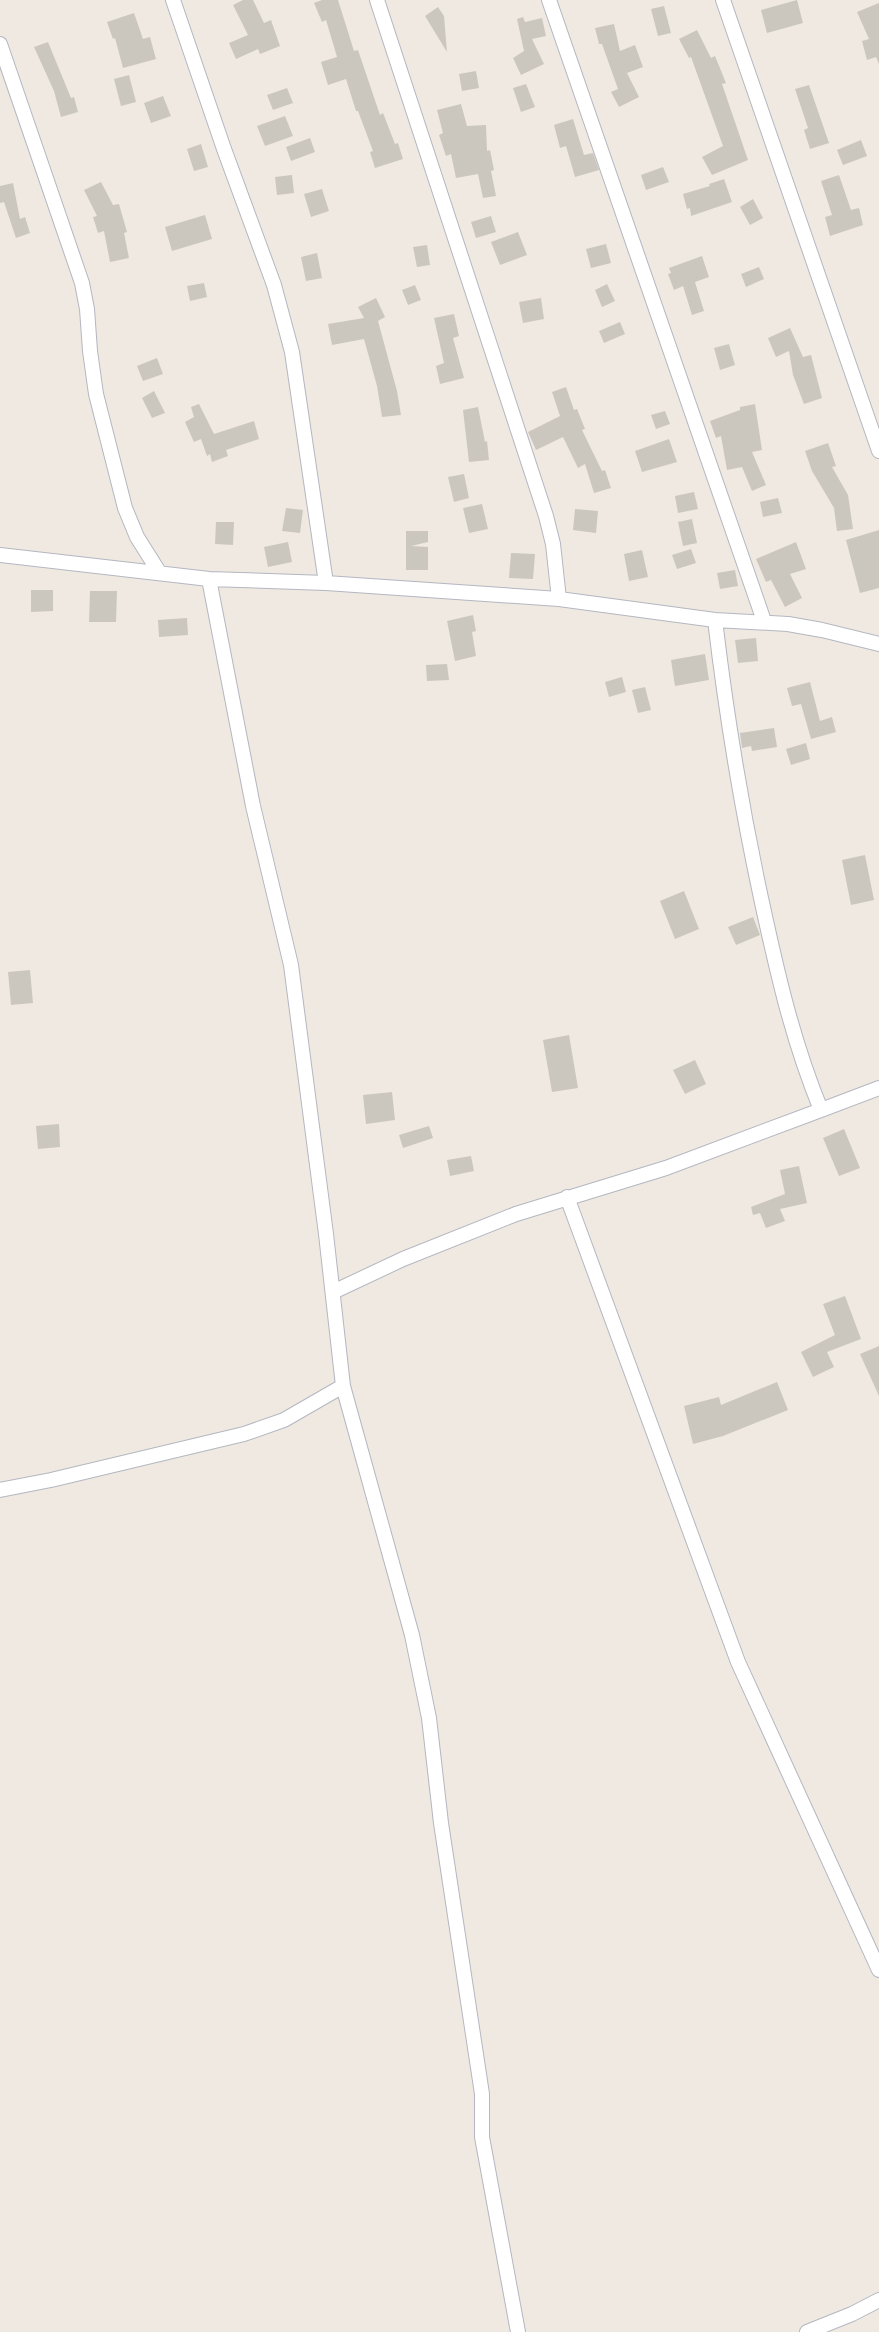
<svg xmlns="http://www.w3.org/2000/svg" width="879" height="2332" viewBox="0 0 879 2332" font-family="'Asap Condensed',sans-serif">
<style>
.building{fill:#cbc7bf}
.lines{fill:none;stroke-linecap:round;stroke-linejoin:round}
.street-casing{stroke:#b4b7c1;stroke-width:16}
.street{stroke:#fff;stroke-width:14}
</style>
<rect width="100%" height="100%" fill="#efe9e1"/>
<!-- building -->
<path class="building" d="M243,0H253L264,23L271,20L280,46L260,54L258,49L236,59L229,43L248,35L233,5Z
M322,0H338L354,51L358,50L380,115L383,113L395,144L398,143L403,159L375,168L370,152L373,151L358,111H356L346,79L328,85L321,62L337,57L326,20L322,22L314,3Z
M797,0L803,23L767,33L761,10Z
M879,3V64L876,57L867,60L862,41L869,39L857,12Z
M664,6L671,33L658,36L651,9Z
M438,7L444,16L447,52L425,16Z
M134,13L143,39L150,37L156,59L123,68L115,38L113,39L107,22Z
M523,17L525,22L542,18L546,36L532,39L544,64L521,75L513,58L524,51L517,19Z
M614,24L620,51L635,45L643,67L627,73L639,97L619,107L611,92L618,89L602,44H599L595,28Z
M697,30L711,58L715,56L726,83L722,84L748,160L712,175L702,157L723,146L691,57L689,58L679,39Z
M48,42L71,98L74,97L78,112L61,117L54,91L34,47Z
M476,71L479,88L462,91L459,74Z
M129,75L136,102L121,106L114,79Z
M526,84L535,107L521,112L513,88Z
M809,85L829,143L810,149L804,130L808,128L795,89Z
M287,88L293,103L273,110L267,95Z
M163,96L171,116L151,123L144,103Z
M461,104L467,126L486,125L487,151L490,150L494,170L491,171L496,196L483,198L478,174L456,178L451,154L446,156L439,135L443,133L437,110Z
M285,116L293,136L265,146L257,126Z
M573,119L584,155L593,153L599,170L575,177L566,146L560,148L554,125Z
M310,138L315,152L291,161L286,147Z
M861,140L867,156L843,165L837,150Z
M201,144L208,167L194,171L187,149Z
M663,167L669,182L646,190L641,175Z
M292,175L294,193L277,195L275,177Z
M839,175L851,210L859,208L863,225L830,236L825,217L832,215L821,181Z
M724,179L732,202L691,216L690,208L687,209L683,194L710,186L709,184Z
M101,182L113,205L119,204L127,232L124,233L129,258L110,262L104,231L98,233L93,217L97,216L84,190Z
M13,183L20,219L25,217L30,233L16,238L4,202L0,203V186Z
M322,189L329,211L311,217L304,194Z
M753,199L763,218L750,225L740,207Z
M205,215L212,239L172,251L165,227Z
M491,216L496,232L476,238L471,222Z
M518,232L527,255L500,265L491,242Z
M606,244L611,263L591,268L586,249Z
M427,245L430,265L417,267L413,247Z
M317,253L322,278L306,281L301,257Z
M702,256L709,277L695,282L704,311L692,315L683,286L674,290L668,274L671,273L669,268Z
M759,267L764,279L746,287L741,274Z
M204,283L207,297L190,301L187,286Z
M607,284L615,301L602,307L595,290Z
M415,285L421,300L408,305L402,290Z
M376,298L385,317L378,321L397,391L401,415L382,417L377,386L364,339L332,345L328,324L364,318L358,307Z
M541,298L544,319L523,323L519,302Z
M454,314L459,336L453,338L464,378L440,384L436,366L444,363L434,318Z
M620,322L625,334L604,343L599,331Z
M790,328L803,357L811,355L822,398L804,404L793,375L789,351L776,357L768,338Z
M729,344L735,365L720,370L714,348Z
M157,358L163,374L143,381L137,366Z
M566,387L574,410L577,409L585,429L582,430L602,471L605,470L611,488L594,493L585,464L578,468L563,437L536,450L528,432L560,416L552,392Z
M154,391L165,413L152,418L142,398Z
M199,404L214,434L254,421L259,439L226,450L228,456L212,462L210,454L207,456L201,439L194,442L185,422L194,417L191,407Z
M755,404L762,450L752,452L766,485L752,491L742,467L727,470L721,436L716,438L710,421L740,410V407Z
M478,407L485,442L487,441L489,460L469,462L463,410Z
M665,411L670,424L656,429L651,415Z
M669,439L677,462L642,472L635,451Z
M828,443L836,466L832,467L848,495L853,529L837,531L834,508L812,471L805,451Z
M464,474L469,498L454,502L448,477Z
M694,492L698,509L678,513L675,496Z
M778,498L782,513L763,517L760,502Z
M482,504L488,529L469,533L463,508Z
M286,508L303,510L300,533L282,531Z
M575,509L598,511L596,533L573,530Z
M692,519L697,543L683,546L678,522Z
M216,522H234L233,545L215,544Z
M879,530V588L860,593L846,540Z
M406,531H428V542L411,546L428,547V570H406Z
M288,542L292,562L268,567L264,547Z
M796,542L806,569L790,574L802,598L785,607L771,580L766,582L756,559Z
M691,549L696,563L677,569L672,555Z
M642,550L648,577L629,581L624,554Z
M511,553L535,554L533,579L509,578Z
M735,570L738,586L720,589L717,573Z
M31,590H53V611L31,612Z
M90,591H117L116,622H89Z
M473,615L476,631L472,632L476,656L455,661L447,621Z
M187,618L188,635L159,637L158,620Z
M756,638L758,661L738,663L735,640Z
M705,654L709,680L675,686L671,660Z
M447,664L449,680L427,681L426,665Z
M622,677L626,692L609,697L605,682Z
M810,682L820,721L832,717L836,732L811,739L801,704L792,706L787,688Z
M645,687L651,710L638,713L632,690Z
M774,728L777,747L752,751L751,746L742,748L740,733Z
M806,743L810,759L791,765L786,749Z
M865,855L874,900L851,905L842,860Z
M684,891L699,929L675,939L660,901Z
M753,917L760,935L736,945L728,927Z
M30,970L33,1003L11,1005L8,972Z
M569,1035L578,1088L552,1092L543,1040Z
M695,1060L706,1084L685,1094L673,1070Z
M392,1092L395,1120L366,1124L363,1095Z
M59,1124L60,1147L38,1149L36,1126Z
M429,1126L433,1138L403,1148L399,1135Z
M844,1129L860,1168L839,1176L823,1138Z
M471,1156L474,1171L450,1176L447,1160Z
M799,1166L807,1203L780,1209L785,1221L766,1228L760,1213L753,1215L751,1207L785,1194L780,1170Z
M845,1296L861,1339L827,1352L834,1367L813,1377L801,1352L835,1335L823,1304Z
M879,1346V1396L860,1354Z
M777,1382L788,1410L723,1436L693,1444L684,1406L719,1397L721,1405Z"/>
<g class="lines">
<defs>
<path id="street" d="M377,0L546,516L553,544L559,599
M549,0L764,621
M723,0L879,451
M0,44L82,283L87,309L90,351L96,394L125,508L137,537L159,572
M0,555L209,579L326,583L292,352L274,285L224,149L173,0
M209,579L253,806L291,965L326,1234L343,1386L412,1635L429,1718L441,1823L482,2094V2137L518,2332
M326,583L559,599L715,620L788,624L822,630L879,644
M821,1110L879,1088
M567,1197L738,1662L879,1970
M333,1292L403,1259L516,1214L666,1168L821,1110C792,1039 777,972 761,898C741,805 726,713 715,620
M0,1490L51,1480L244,1434L284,1420L343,1386
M807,2332L852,2314L879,2300"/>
</defs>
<!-- street casing -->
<use href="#street" class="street-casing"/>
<!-- street -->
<use href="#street" class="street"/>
</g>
</svg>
